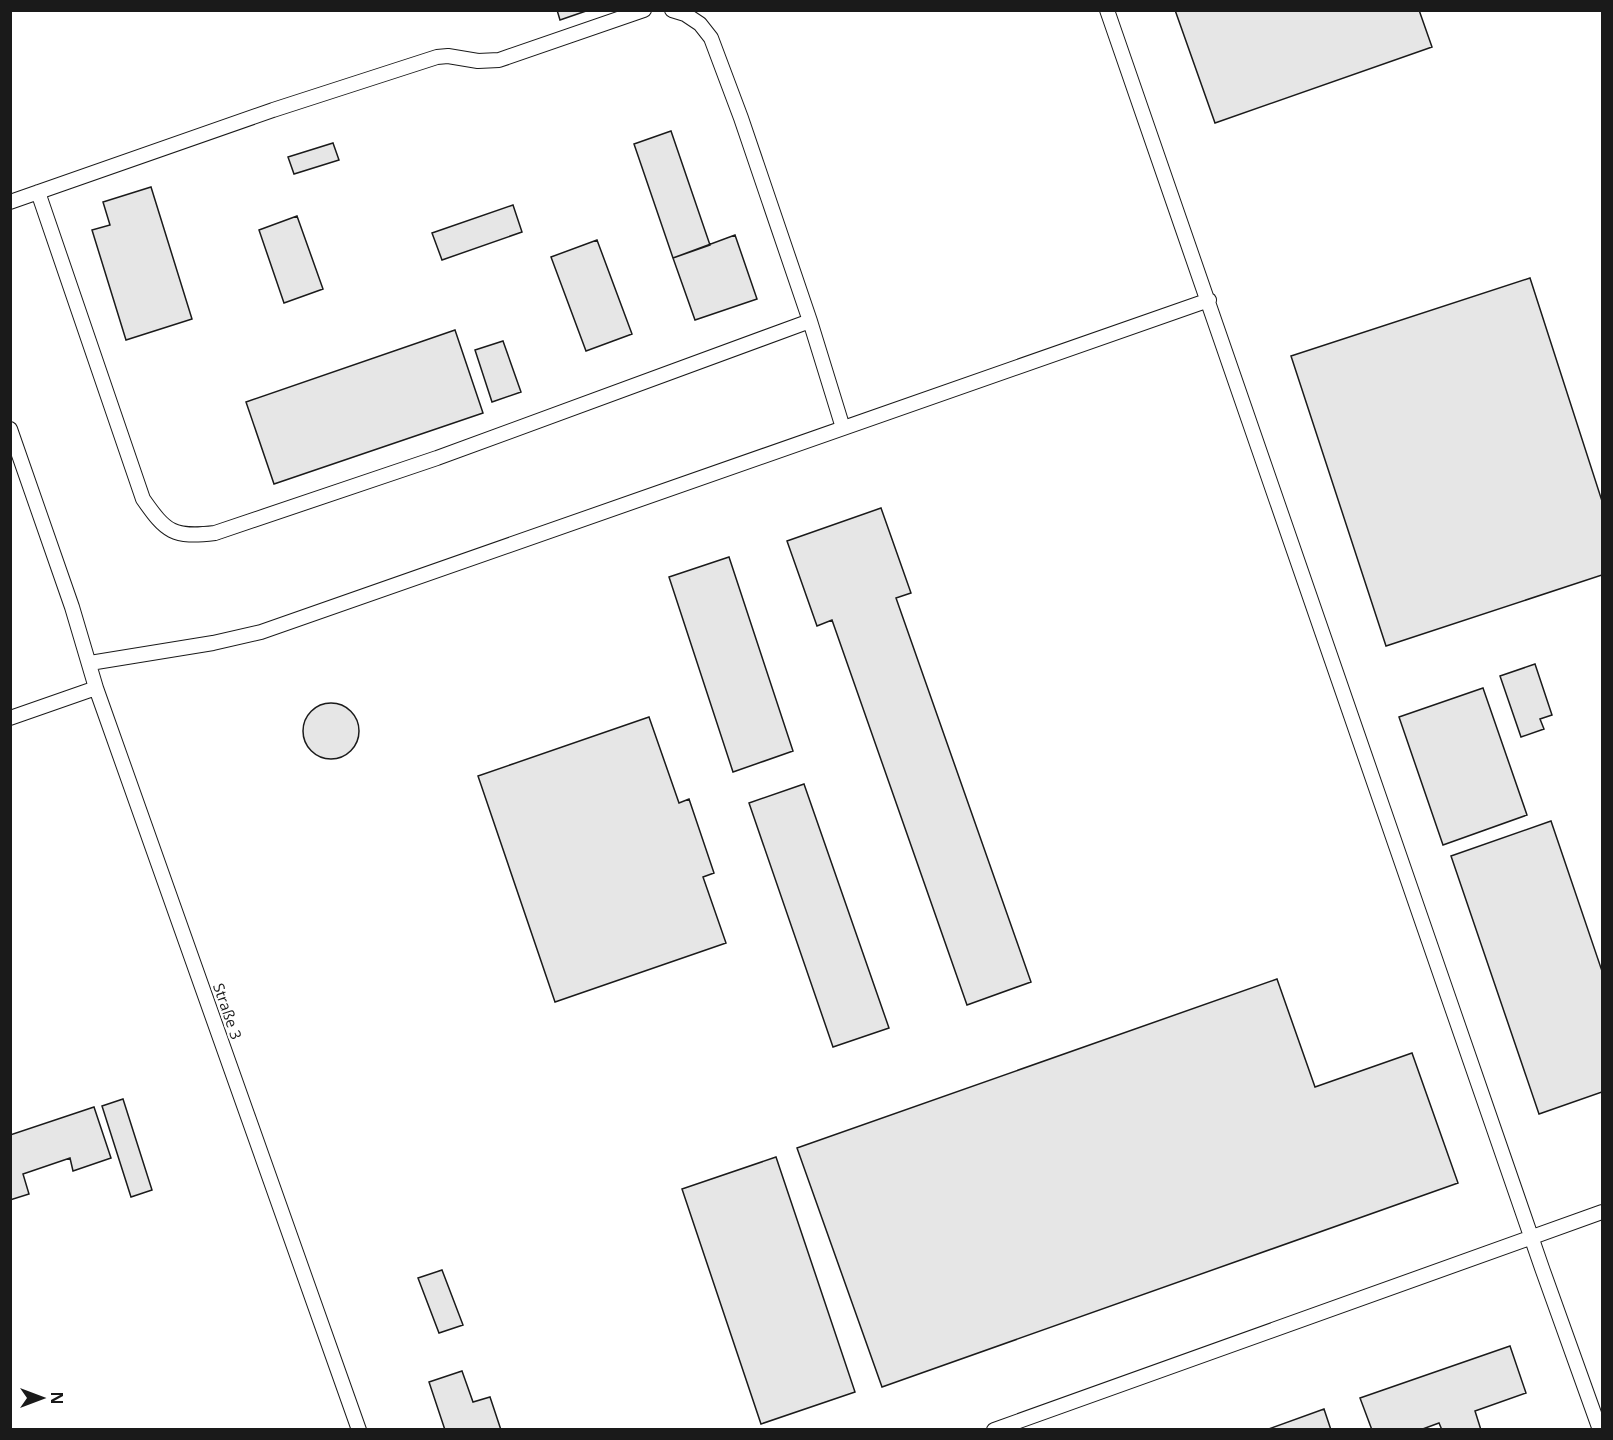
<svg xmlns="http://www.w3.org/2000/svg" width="1613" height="1440" viewBox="0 0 1613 1440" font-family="'Open Sans',sans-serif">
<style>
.building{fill:#e6e6e6;stroke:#1a1a1a;stroke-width:1.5}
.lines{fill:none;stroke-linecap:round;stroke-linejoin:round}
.service-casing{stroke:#1a1a1a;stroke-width:16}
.service{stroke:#fff;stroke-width:14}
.labels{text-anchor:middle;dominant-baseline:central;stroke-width:4.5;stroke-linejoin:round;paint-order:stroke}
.street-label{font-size:15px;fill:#1a1a1a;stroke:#fff}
</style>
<rect width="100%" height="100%" fill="#fff"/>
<!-- building -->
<path class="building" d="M557,10H589L560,20Z
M1175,10H1419L1432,47L1215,123Z
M671,131L710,245L673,258L634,144Z
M333,143L339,160L294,174L288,157Z
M151,187L192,319L126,340L92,230L110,225L103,202Z
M513,205L522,232L442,260L432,233Z
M297,216L323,289L284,303L259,230Z
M735,235L757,299L695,320L673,258Z
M597,240L632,334L586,351L551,257Z
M1530,278L1602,501V575L1386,646L1291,356Z
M455,330L483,413L274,484L246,402Z
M503,341L521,392L492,402L475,350Z
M881,508L911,593L896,598L1031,982L967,1005L832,620L817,626L787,541Z
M729,557L793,751L733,772L669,577Z
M1535,664L1552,715L1540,719L1544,729L1521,737L1500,676Z
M1483,688L1527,815L1443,845L1399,717Z
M303 731a28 28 0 1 1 56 0a28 28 0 1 1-56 0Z
M649,717L679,803L689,799L714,873L703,877L726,943L555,1002L478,776Z
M804,784L889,1028L833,1047L749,803Z
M1551,821L1602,971V1092L1539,1114L1451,856Z
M1277,979L1315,1087L1412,1053L1458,1183L882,1387L797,1148Z
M123,1099L152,1190L131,1197L102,1106Z
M94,1107L111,1158L73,1171L70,1158L23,1174L29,1194L10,1200V1135Z
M776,1157L855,1392L761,1424L682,1189Z
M442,1270L463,1325L439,1333L418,1278Z
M1510,1346L1526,1393L1475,1411L1481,1430H1442L1439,1423L1420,1430H1372L1360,1398Z
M462,1371L473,1402L490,1397L501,1430H445L429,1382Z
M1324,1409L1331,1430H1266Z"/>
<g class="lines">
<defs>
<path id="service" d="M672,10L685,14L700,24L711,38L741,118L810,321L843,428
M1107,10L1543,1271L1600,1430
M38,192L143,499C166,532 173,538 215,533L437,458L810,321
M10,202L273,110L437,57L448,56L478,61L499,60L644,10
M10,429L72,607L96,688
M90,663L213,643L261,632L1209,300
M10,718L96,688L359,1430
M994,1430L1602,1212"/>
</defs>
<!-- service casing -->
<use href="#service" class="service-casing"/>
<!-- service -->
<use href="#service" class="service"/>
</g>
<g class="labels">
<!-- street labels -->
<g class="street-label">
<text transform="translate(228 1011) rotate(71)">Straße 3</text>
</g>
</g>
<!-- border -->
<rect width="1613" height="1440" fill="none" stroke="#1a1a1a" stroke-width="24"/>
<!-- north arrow -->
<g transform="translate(42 1398) rotate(90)" stroke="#ffffff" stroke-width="4.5" paint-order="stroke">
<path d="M0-4.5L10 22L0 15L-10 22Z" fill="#1a1a1a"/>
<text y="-9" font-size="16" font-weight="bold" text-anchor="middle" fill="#1a1a1a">N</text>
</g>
</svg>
